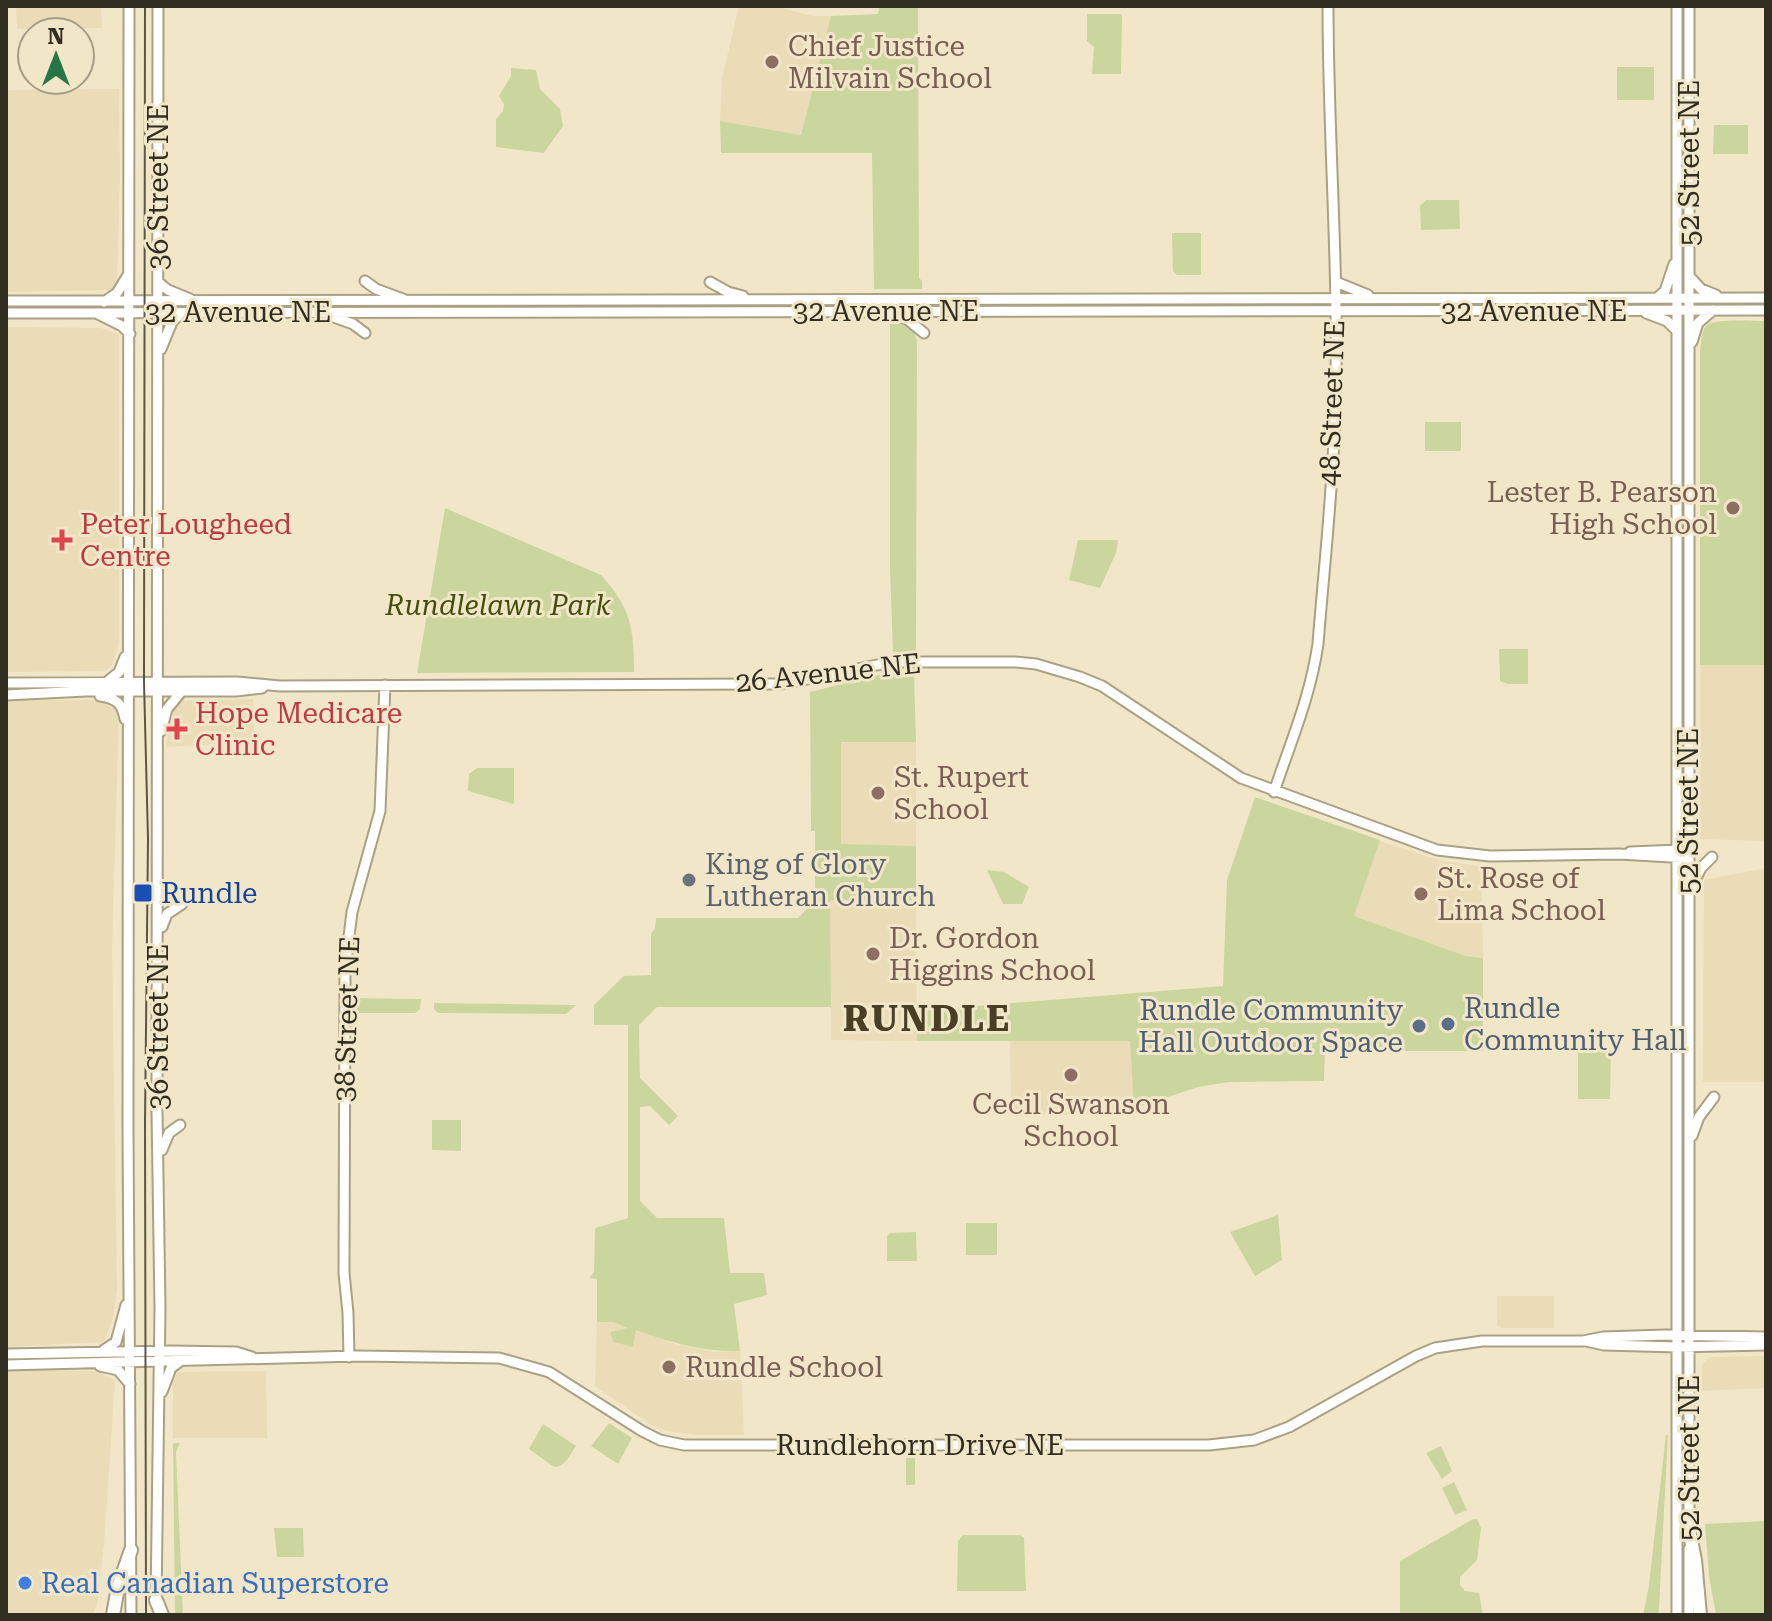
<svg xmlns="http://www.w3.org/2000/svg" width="1772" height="1621" viewBox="0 0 1772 1621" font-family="'Roboto Serif',serif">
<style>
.built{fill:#e9dcb6}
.green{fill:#cbd69e}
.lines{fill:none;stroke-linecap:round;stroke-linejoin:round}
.secondary-casing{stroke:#aaa083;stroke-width:13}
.highway-casing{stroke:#aaa083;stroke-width:16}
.secondary{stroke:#fff;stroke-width:9}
.highway{stroke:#fff;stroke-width:12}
.tram{stroke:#5b5646;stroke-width:2}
.education-dot{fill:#8d6e63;stroke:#f1e7c8;stroke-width:3}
.health-dot{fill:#e0444e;stroke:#f1e7c8;stroke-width:3}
.worship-dot{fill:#6b7280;stroke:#f1e7c8;stroke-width:3}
.transit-dot{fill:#1a4fb4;stroke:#f1e7c8;stroke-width:3}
.service-dot{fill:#5c6f8a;stroke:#f1e7c8;stroke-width:3}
.shop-dot{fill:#3f7fe0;stroke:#f1e7c8;stroke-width:3}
.labels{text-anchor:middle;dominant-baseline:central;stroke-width:6;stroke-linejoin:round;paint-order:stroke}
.education-label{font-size:28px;fill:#785e54;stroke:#f1e7c8;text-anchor:start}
.street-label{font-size:28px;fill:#312d21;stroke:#f1e7c8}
.health-label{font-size:28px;fill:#be3a42;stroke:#f1e7c8;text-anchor:start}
.park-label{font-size:28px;font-style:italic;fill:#454e0c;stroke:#f1e7c8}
.worship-label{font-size:28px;fill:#5b616d;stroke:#f1e7c8;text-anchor:start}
.transit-label{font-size:28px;fill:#164399;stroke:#f1e7c8;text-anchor:start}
.service-label{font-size:28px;fill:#4e5e75;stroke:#f1e7c8;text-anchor:start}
.shop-label{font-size:28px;fill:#366cbe;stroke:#f1e7c8;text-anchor:start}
.district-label{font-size:36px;font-weight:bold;letter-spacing:2px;fill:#483f25;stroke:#f1e7c8}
</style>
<rect width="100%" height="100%" fill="#f1e7c8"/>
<!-- built -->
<path class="built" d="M16,6H101L102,28L17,29Z
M739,6H773L813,16H831L801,135L720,121L722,78Z
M119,89L120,177L117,281L114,290L6,292V90Z
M1766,321V841L1700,839L1701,346L1705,328L1711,322Z
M6,327L101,328L119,334V642L113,664L106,671L6,672Z
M253,699L255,742L167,747L168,723L176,701Z
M6,700H98L112,704L119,712L112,948L117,1289L113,1319L105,1340L101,1342L6,1347Z
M841,742H916V846L841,845Z
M1379,841L1439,860L1478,866L1481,872L1483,958L1466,956L1354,916Z
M1766,868V1082H1703L1704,880Z
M830,900H916L917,1041L831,1040Z
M1010,1041H1130L1134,1108L1088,1115H1017L1011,1109Z
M1497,1296H1554V1328H1502L1497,1326Z
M597,1322H613L675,1344L713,1352L740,1351L744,1435H695L668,1431L651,1425L595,1386Z
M1766,1356V1388L1701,1391L1702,1365L1709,1357Z
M6,1369L98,1371L115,1381L104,1544L97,1605L92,1615H6Z
M266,1371L267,1438H173V1383L177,1372Z"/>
<!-- green -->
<path class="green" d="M879,6H918L919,278L922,281V289H874L872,153H721L720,121L801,135L831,16L878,14Z
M1087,14H1122L1121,74H1092L1094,47L1087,41Z
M1617,67H1654V100H1617Z
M511,68L536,70L540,89L560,109L563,126L544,153L496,147V119L503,111L504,104L499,96L511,76Z
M1714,125H1748V154H1713Z
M1426,200H1459L1460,229L1421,230L1420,206Z
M1172,233H1201V275H1177L1173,271Z
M890,321L912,327L917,340L916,652H893L890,569Z
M1766,321V665H1700V352C1701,344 1701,332 1706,326C1713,318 1754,321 1766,321Z
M1425,422H1461V451H1425Z
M445,508L601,575C631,608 634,628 634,672L417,673Z
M1078,540H1118L1116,553L1100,588L1069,580Z
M1499,649H1528V684H1508L1500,681Z
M912,672L914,673L916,742H841V844L916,846V900H830L831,1007H657L639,1025L640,1078L678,1116L669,1125L650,1106L640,1107V1201L657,1218H724L730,1273H764L767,1295L734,1304L740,1351C703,1352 671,1343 636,1330L633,1347L614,1342L610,1332L628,1328L613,1322H597V1279L589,1278L594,1272L595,1228L628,1218V1025H594V1005L624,976L651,975V934L655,928L656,918H798L815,900V831H811L810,692L882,674Z
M477,768H514V804L468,791L469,774Z
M1255,797L1380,840L1354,916L1466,956L1483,958V1051H1325L1324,1081L1229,1082L1198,1087L1134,1108L1130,1041H917V1005L924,1009L950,1008L1223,986L1227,880Z
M987,870L1004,872L1029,887L1022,904H1003Z
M351,998L421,999L420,1009L415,1013H356L351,1009Z
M434,1003L576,1005L566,1014L438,1013L434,1009Z
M1578,1050H1611L1610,1099H1578Z
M432,1120H461V1151L432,1150Z
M1278,1215L1282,1260L1255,1276L1230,1232Z
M966,1223H997V1255H966Z
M916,1232L917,1261H887V1236L890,1233Z
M609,1423L632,1438L618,1464L591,1446Z
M543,1424L576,1446C570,1454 566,1467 554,1467L529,1449Z
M1666,1435H1668L1659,1608L1658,1615H1643L1649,1585Z
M173,1443H180L176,1452L183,1615H175Z
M1441,1446L1452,1471L1442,1479L1426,1453Z
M906,1455L915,1456V1485H906Z
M1454,1482L1467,1510L1455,1515L1442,1488Z
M1473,1519H1477L1481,1528L1477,1560L1460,1577V1585L1465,1591L1479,1593L1483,1615H1400V1561Z
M1766,1521V1615H1716L1709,1576L1705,1524Z
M274,1528H303L304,1557H277Z
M963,1535H1020L1024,1538L1026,1591H957L958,1541Z"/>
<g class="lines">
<defs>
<path id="secondary" d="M129,6L128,1129L131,1615
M1689,276L1701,289L1716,295
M365,281L376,289L403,299
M158,282L168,290L190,299
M710,282L728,292L743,296
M1336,282L1368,295
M1657,298L1665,291L1674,264
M6,301L1766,298
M104,302L117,293L128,275
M6,313L1766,310
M1646,313L1667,321L1677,331
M98,314L122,326L130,334
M893,315L907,319L924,333
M331,316L353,324L365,333
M1692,342L1698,323L1713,310
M161,349L172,322L181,313
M107,682L119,672L125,657
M6,683L237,682L280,686L782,684L892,662H1015L1036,664L1080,677L1102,686L1241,778L1437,850L1490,856L1619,854L1688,858
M6,695L86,691H236L262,688
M100,696C116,698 122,703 125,719
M161,731L167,709L181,692
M1274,792C1291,741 1310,698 1318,644C1324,567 1333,490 1335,413C1340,278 1328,142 1328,6
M1630,852L1679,850
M1689,892L1701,868L1712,857
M162,927L167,914L182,904
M1692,1136L1699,1117L1714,1097
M162,1150L169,1133L180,1125
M1586,1341L1604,1345L1677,1347L1766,1345
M104,1350L116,1342L126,1305
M6,1354L170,1351L236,1352L252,1357
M349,1357L348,1313L344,1273L345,969L352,912L380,811L385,685
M6,1365L357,1356L499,1358L549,1372L642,1431L660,1440L684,1445H1209L1254,1440L1289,1427L1416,1356L1435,1348L1482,1341H1583L1603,1337L1665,1335L1766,1337
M100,1366L118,1370L130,1384
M162,1392L171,1368L179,1362
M1689,1535V6
M156,1604L160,1308L157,1111L158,6
M1677,1615V6
M1689,1615V1549"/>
<path id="highway" d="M1689,1530L1695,1560L1700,1615
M156,1600L162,1615
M113,1615L118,1587L131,1550"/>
</defs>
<!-- secondary casing -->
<use href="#secondary" class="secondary-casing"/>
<!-- highway casing -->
<use href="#highway" class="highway-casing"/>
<!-- secondary -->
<use href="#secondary" class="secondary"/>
<!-- highway -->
<use href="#highway" class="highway"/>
<!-- tram -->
<path class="tram" d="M145,6L144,682L148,839L145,1123L146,1615"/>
</g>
<!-- markers -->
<g class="education-dot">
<circle cx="772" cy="62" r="8"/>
<circle cx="1733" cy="508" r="8"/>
<circle cx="878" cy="793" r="8"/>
<circle cx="1421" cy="894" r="8"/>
<circle cx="873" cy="954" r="8"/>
<circle cx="1071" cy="1075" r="8"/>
<circle cx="669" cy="1367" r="8"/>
</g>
<g class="health-dot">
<path d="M58 528h8v8h8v8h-8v8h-8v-8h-8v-8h8z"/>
<path d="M173 717h8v8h8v8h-8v8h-8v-8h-8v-8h8z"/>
</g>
<circle class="worship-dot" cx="689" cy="880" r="8"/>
<rect class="transit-dot" x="133" y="883" width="20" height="20" rx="4"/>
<g class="service-dot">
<circle cx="1448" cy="1024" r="8"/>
<circle cx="1419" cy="1026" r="8"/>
</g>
<circle class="shop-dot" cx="25" cy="1583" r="8"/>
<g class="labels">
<!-- education labels -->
<g class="education-label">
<text x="788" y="46">Chief Justice<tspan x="788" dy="32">Milvain School</tspan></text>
<text x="1717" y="492" text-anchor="end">Lester B. Pearson<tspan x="1717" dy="32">High School</tspan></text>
<text x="894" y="777">St. Rupert<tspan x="894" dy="32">School</tspan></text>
<text x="1437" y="878">St. Rose of<tspan x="1437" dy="32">Lima School</tspan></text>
<text x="889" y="938">Dr. Gordon<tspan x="889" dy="32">Higgins School</tspan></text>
<text x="1071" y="1104" text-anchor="middle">Cecil Swanson<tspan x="1071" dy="32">School</tspan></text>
<text x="685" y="1367">Rundle School</text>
</g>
<!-- street labels -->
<g class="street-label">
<text transform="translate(1689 163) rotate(-90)">52 Street NE</text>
<text transform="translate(158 187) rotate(-90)">36 Street NE</text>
<text x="886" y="311">32 Avenue NE</text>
<text x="1534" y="311">32 Avenue NE</text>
<text x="238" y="312">32 Avenue NE</text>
<text transform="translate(1332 403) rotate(-88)">48 Street NE</text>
<text transform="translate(828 673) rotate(-6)">26 Avenue NE</text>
<text transform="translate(1688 811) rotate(-90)">52 Street NE</text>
<text transform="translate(347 1019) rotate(-88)">38 Street NE</text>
<text transform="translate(158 1027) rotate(-90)">36 Street NE</text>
<text x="920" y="1445">Rundlehorn Drive NE</text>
<text transform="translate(1689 1458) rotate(-90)">52 Street NE</text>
</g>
<!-- health labels -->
<g class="health-label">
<text x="80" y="524">Peter Lougheed<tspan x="80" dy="32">Centre</tspan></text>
<text x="195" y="713">Hope Medicare<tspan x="195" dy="32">Clinic</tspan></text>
</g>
<!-- park labels -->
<g class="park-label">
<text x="498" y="605">Rundlelawn Park</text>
</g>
<!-- worship labels -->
<g class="worship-label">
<text x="705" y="864">King of Glory<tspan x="705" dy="32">Lutheran Church</tspan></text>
</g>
<!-- transit labels -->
<g class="transit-label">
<text x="161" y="893">Rundle</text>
</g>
<!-- service labels -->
<g class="service-label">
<text x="1464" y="1008">Rundle<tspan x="1464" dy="32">Community Hall</tspan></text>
<text x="1403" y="1010" text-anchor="end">Rundle Community<tspan x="1403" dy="32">Hall Outdoor Space</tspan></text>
</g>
<!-- shop labels -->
<g class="shop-label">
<text x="41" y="1583">Real Canadian Superstore</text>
</g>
<!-- district labels -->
<g class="district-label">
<text x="927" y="1019">RUNDLE</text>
</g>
</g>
<!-- border -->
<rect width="1772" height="1621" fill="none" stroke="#312d21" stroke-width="16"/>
<!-- north arrow -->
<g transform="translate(56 56)"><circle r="38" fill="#f1e7c8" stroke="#a49d85" stroke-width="2"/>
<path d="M0-6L14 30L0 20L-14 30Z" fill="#277545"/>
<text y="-12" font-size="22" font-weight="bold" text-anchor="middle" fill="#312d21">N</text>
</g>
</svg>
